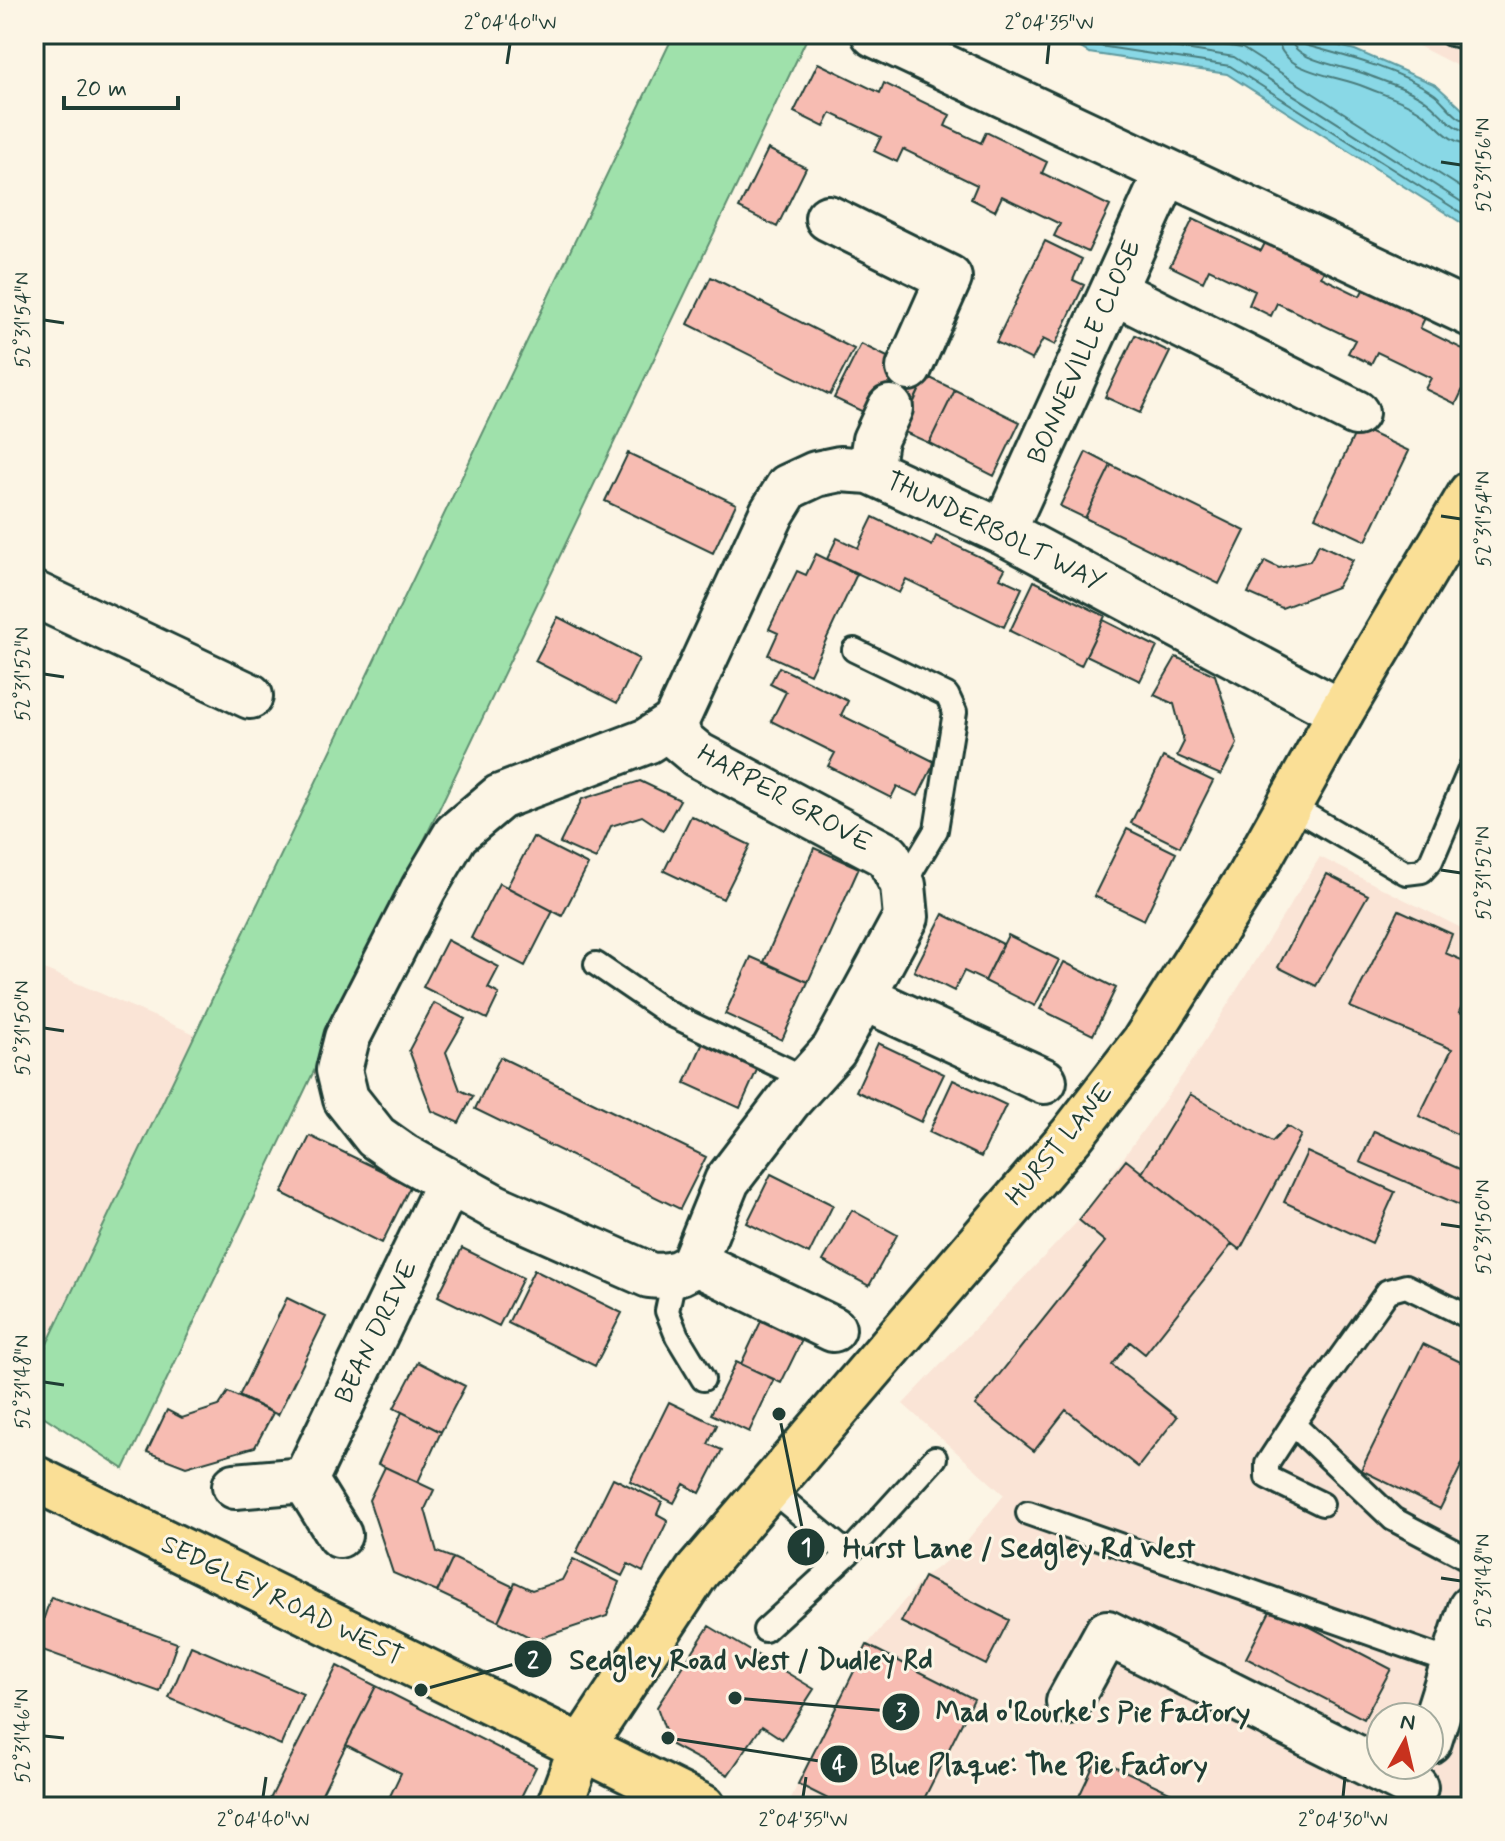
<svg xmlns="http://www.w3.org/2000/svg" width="1505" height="1841" viewBox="0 0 1505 1841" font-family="Mynerve,sans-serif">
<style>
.built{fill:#fae4d6;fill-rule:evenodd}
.green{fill:#9fe1ab;stroke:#5f8f70;stroke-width:2}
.water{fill:#89d8e6;stroke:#5f9a9f;stroke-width:2}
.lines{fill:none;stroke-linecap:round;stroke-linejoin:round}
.shore{stroke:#497b7b;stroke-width:2}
.building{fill:#f7bcb2;stroke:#1f3d34;stroke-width:2}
.lane-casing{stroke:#1f3d34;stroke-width:28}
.street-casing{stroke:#1f3d34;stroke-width:50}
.primary-casing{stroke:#1f3d34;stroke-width:50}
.lane{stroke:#fcf5e5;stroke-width:22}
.street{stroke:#fcf5e5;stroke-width:44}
.primary{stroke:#fadf96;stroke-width:44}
.ticks{fill:none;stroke:#1f3d34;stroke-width:3}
.labels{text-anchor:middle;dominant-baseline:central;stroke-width:6;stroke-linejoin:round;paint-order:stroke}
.street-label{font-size:26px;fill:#1f3d34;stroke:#fcf5e5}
.leader{fill:none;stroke:#1f3d34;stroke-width:3}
.callout-dot{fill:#1f3d34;stroke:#fcf5e5;stroke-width:3}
.mark-label{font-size:24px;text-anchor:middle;font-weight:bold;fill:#fff}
.callout-label{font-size:28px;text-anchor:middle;font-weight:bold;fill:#1f3d34;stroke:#fcf5e5;stroke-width:6;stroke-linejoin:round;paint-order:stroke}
.neatline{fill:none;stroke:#1f3d34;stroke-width:3}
.ticks-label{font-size:20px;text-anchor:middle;fill:#1f3d34}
</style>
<rect width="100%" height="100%" fill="#fcf5e5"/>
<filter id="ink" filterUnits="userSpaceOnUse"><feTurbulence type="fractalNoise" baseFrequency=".0125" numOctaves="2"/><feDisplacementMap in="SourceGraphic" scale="16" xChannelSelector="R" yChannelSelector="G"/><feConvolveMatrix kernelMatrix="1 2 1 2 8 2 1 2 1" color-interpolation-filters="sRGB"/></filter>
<g filter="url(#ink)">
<!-- built -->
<path class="built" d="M1395,34H1471V73Z
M1320,857L1471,933V1807H804L790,1800L867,1645L924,1577L956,1554L1004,1495L903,1404L1079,1220L1191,1063ZM1381,1717H1429V1765H1381Z
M35,965L197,1035L34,1371V966Z"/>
<!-- green -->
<path class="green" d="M674,34H809L124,1469L34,1410V1371Z"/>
<!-- water -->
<path class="water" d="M1058,34H1293L1355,50L1436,85L1471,117V229L1227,74L1089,53Z"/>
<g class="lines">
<!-- shore -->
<path class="shore" d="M1074,34L1093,45L1230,66L1471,219
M1093,34L1234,57L1471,208
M1155,34L1242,48L1471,194
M1277,34C1278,74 1336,74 1365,87C1382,94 1405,101 1421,112C1438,124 1448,144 1471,144
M1289,34C1291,63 1345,65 1368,75C1387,83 1414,90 1430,104C1443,115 1454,131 1471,132
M1299,34L1305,45C1345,56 1398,69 1433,93C1445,101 1455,121 1471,122"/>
</g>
<!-- building -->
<path class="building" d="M818,63L880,93L884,83L950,115L945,126L981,143L986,132L1047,162L1042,173L1110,206L1088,252L1054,236L1060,224L1002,196L995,211L971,199L977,185L903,149L897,162L874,151L881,137L831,113L824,127L794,112Z
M768,149L806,168L777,227L739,208Z
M1193,219L1261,251L1267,239L1326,267L1321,277L1360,296L1365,286L1426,316L1420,328L1471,353V372L1456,404L1425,389L1431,378L1377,352L1371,364L1348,353L1355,340L1277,303L1271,316L1249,305L1255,291L1209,269L1203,282L1170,266Z
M1045,241L1082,259L1073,280L1084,285L1055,345L1043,339L1032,360L996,342Z
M711,277L854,349L830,395L688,324Z
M1135,335L1170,352L1140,413L1105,397Z
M861,344L926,376L907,417L876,418L834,398Z
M926,376L955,390L929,443L900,430Z
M955,390L1020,422L994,476L929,443Z
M1358,427L1409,451L1366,541L1315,517Z
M1086,452L1111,465L1085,518L1060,506Z
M628,453L736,504L713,553L605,501Z
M1111,465L1245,531L1219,584L1085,518Z
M873,517L932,546L936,536L1005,569L1000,578L1022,588L1004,627L906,579L899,593L827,559L837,538L858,548Z
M1319,544L1353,560L1337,587L1282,608L1248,593L1265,561L1279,568L1310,561Z
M816,554L857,574L810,674L768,655L778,633L769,629L797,571L806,575Z
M1034,581L1105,616L1081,666L1010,631Z
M558,617L639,659L617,703L535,661Z
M1103,620L1157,647L1140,681L1086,655Z
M1176,657L1215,675L1237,744L1221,775L1177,756L1184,742L1174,704L1154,695Z
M779,667L848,701L841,715L935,762L918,796L897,786L891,798L828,766L835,753L771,721L786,692L770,684Z
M1163,757L1213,781L1180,847L1131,823Z
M640,781L680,800L663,830L642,816L611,826L596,859L560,843L582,799Z
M691,816L750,845L723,899L664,871Z
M1127,829L1176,853L1144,920L1094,896Z
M533,837L588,865L562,916L507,887Z
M814,848L859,868L808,982L764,962Z
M1327,874L1368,895L1316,986L1278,967Z
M499,883L553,911L525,966L471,938Z
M1399,910L1452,934L1445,953L1471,964V987L1459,1012L1471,1016V1141L1419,1116L1452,1049L1350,1007Z
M943,914L1003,944L985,981L964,971L954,991L914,971Z
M1008,935L1059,960L1035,1006L985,981Z
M447,940L499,967L488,988L499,994L487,1019L423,987Z
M751,957L808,982L782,1040L725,1014Z
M1064,962L1116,988L1093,1035L1040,1009Z
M434,1003L465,1019L446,1052L460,1090L473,1096L459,1123L432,1111L409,1050Z
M706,1036L761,1061L740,1108L685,1083Z
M878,1043L944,1074L921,1122L856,1091Z
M500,1057L706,1157L680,1209L475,1109Z
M953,1080L1006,1105L981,1157L929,1132Z
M1190,1094L1272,1142L1287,1126L1301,1135L1240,1250L1142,1173Z
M1374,1131L1471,1174V1210L1360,1162Z
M310,1136L411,1185L382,1243L282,1193Z
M1307,1152L1395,1192L1372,1243L1284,1202Z
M1126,1160L1232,1244L1145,1354L1130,1342L1112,1365L1177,1417L1138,1467L1066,1410L1034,1451L975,1405L1105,1242L1079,1220Z
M771,1174L833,1205L809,1254L747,1223Z
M852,1210L897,1235L869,1286L823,1261Z
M462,1248L523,1278L499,1326L438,1296Z
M534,1270L622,1313L595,1366L508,1323Z
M287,1298L326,1317L278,1415L239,1396Z
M763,1317L804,1336L781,1383L741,1364Z
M1423,1344L1471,1367V1446L1440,1509L1361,1470Z
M418,1362L465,1386L441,1432L394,1408Z
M736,1362L774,1379L749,1432L711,1414Z
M228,1392L273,1413L255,1447L186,1467L147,1452L167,1410L182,1418L219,1406Z
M669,1402L717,1425L708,1444L722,1450L700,1493L684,1484L674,1503L630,1481Z
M402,1412L441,1432L418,1482L378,1464Z
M385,1467L434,1490L425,1509L437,1552L453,1558L437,1592L393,1573L369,1500Z
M613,1478L662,1502L657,1514L668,1520L643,1572L628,1564L622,1576L576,1553Z
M453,1558L514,1587L498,1621L437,1592Z
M573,1559L619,1582L607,1616L535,1640L498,1621L515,1582L532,1590L562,1580Z
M924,1577L1009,1620L986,1665L901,1622Z
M51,1597L177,1643L160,1692L34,1647Z
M1272,1607L1391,1669L1364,1719L1246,1658Z
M709,1626L814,1689L782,1739L762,1726L728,1775L670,1744L657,1707Z
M867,1645L974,1699L920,1807H844L798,1784Z
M191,1646L303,1694L281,1745L169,1698Z
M337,1666L376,1686L315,1807H281L269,1801Z
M376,1686L536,1767L516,1807H411L390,1796L401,1773L346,1745Z
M1097,1758L1191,1802L1189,1807H1074Z"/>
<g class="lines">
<defs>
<path id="lane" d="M1451,34L1471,38
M854,650L947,695L955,712L936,830L903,885
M1289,805L1406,873L1422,871L1431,861L1471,767
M596,964L668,1013L809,1080
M675,1273L667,1311L677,1336L703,1379
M1471,1318L1406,1286L1388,1291L1293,1424L1393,1519L1471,1560
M1293,1424L1267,1464V1477L1322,1504
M769,1488L848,1554
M1028,1513L1452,1662
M765,1630L848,1554L935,1458"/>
<path id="street" d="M874,34L1471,314
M828,218L949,278L909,368
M1113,291L1356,413
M870,471L875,440L890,408
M1003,532L1167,172
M34,594L250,696
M675,723L680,740L698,755L888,856L903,885L906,917L834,1050L789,1100L727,1181L694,1262C683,1275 665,1277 649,1275L495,1207L403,1156L376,1137L346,1099L339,1070L347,1038L424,888L456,834L500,797L647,741Z
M675,723L772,513L788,487L816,474L840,469L870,471L1003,532L1341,712
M864,998L1044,1081
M694,1262L833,1329
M305,1480L448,1184
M235,1486L305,1480L339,1535
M1069,1702L1107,1633L1415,1787
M1429,1741L1471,1608"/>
<path id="primary" d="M34,1478L703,1807
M559,1807L581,1748L697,1572L1072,1135L1144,1042L1249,877L1341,712L1471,493"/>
</defs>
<!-- lane casing -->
<use href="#lane" class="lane-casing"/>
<!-- street casing -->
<use href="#street" class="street-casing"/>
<!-- primary casing -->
<use href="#primary" class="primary-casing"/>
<!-- lane -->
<use href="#lane" class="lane"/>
<!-- street -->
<use href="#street" class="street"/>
<!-- primary -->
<use href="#primary" class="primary"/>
</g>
</g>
<!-- ticks -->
<path class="ticks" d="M507,64L510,44M1047,64L1049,44M1441,162L1461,165M44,320L64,323M1441,516L1461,519M44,674L64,677M1441,870L1461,873M44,1028L64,1031M1441,1224L1461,1227M44,1382L64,1385M1441,1578L1461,1581M44,1736L64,1738M263,1797L266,1777M803,1797L806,1777M1343,1797L1345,1777"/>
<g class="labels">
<!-- street labels -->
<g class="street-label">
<text transform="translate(1085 352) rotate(-66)">BONNEVILLE CLOSE</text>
<text transform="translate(995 532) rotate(26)">THUNDERBOLT WAY</text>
<text transform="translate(784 799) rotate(29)">HARPER GROVE</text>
<text transform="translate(1060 1145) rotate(-50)">HURST LANE</text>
<text transform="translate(377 1332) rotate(-64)">BEAN DRIVE</text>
<text transform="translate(282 1601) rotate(26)">SEDGLEY ROAD WEST</text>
</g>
</g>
<!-- callouts -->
<path class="leader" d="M779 1414L806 1547M421 1690L533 1659M735 1698L901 1712M668 1738L839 1764"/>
<g class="callout-dot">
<circle cx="779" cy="1414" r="8"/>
<circle cx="421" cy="1690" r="8"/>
<circle cx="735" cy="1698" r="8"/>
<circle cx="668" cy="1738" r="8"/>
<circle cx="806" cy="1547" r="20"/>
<circle cx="533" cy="1659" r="20"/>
<circle cx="901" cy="1712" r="20"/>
<circle cx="839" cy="1764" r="20"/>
</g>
<g class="mark-label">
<text x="806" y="1555">1</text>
<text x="533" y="1668">2</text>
<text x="901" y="1720">3</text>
<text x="839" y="1773">4</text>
</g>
<g class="callout-label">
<text x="1019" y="1557">Hurst Lane / Sedgley Rd West</text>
<text x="751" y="1669">Sedgley Road West / Dudley Rd</text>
<text x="1093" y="1721">Mad o'Rourke's Pie Factory</text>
<text x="1039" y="1774">Blue Plaque: The Pie Factory</text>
</g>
<!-- margin -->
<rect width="1505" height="1841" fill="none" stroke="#fcf5e5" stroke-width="88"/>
<!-- north arrow -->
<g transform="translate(1405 1741) rotate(8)"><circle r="38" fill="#fcf5e5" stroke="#a4ab9e" stroke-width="2"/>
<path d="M0-6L14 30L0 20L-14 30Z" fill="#c8321e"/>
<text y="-12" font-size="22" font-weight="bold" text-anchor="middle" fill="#1f3d34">N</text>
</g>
<!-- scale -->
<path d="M64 96v12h114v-12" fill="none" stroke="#1f3d34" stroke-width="4"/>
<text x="76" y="96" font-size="24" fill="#1f3d34" stroke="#fcf5e5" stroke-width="6" paint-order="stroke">20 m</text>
<rect x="44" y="44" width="1417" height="1753" class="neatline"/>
<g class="ticks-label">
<text x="510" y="29">2°04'40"W</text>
<text x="1049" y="29">2°04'35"W</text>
<text transform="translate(1483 165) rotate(-90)" y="7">52°31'56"N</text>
<text transform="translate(22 320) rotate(-90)" y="7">52°31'54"N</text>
<text transform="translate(1483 519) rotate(-90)" y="7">52°31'54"N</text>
<text transform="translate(22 674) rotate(-90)" y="7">52°31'52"N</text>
<text transform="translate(1483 873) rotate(-90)" y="7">52°31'52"N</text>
<text transform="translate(22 1028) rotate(-90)" y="7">52°31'50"N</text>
<text transform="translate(1483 1227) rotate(-90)" y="7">52°31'50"N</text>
<text transform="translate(22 1382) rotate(-90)" y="7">52°31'48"N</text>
<text transform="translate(1483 1581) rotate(-90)" y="7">52°31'48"N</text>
<text transform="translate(22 1736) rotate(-90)" y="7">52°31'46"N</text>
<text x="263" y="1826">2°04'40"W</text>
<text x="803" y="1826">2°04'35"W</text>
<text x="1343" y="1826">2°04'30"W</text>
</g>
</svg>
